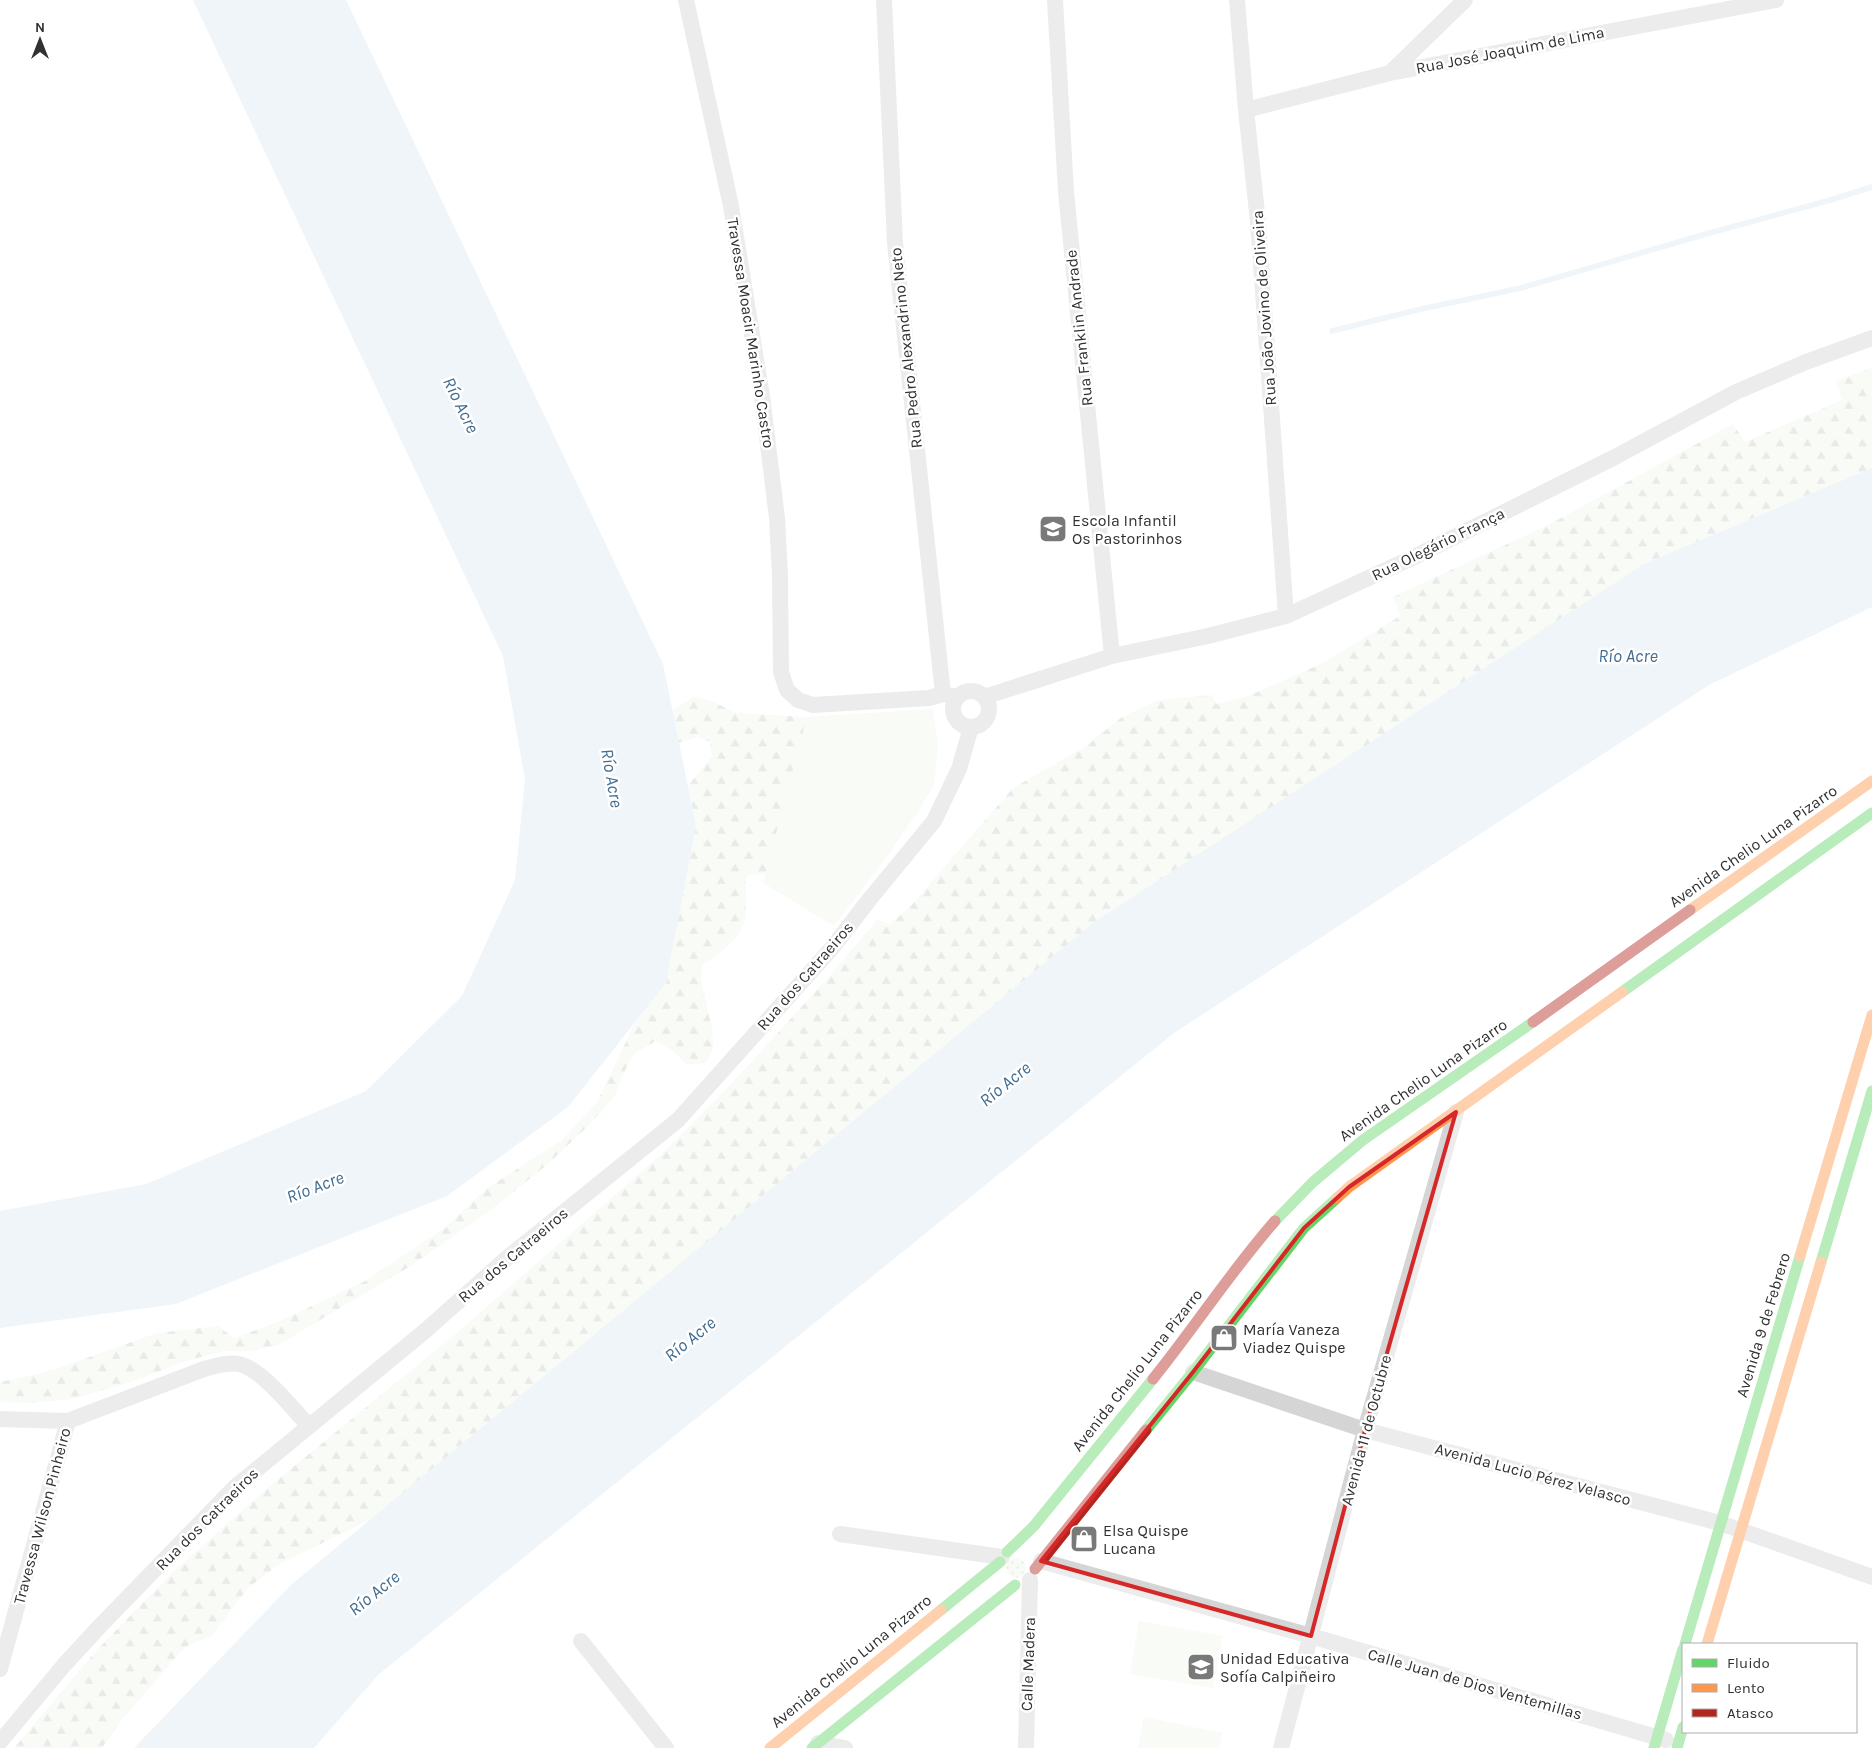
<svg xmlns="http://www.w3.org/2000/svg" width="1872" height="1748" viewBox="0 0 1872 1748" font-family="Karla,sans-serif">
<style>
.grass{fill:url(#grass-dots)}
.forest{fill:url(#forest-firs)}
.park{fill:#f1f5ee}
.water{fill:#dce8f1}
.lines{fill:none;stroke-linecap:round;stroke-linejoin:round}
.stream{stroke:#dce8f1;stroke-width:5.5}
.street{stroke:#d5d5d5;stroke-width:16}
.fast{stroke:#63d668;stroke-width:11}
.slow{stroke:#ff974d;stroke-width:11}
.jam{stroke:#b3261e;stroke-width:11}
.marked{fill:none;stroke:#d62828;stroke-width:4;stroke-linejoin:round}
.labels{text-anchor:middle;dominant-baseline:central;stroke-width:5;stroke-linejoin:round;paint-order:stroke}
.street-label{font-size:16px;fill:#313131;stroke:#fff}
.poi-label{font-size:16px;fill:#313131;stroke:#fff;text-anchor:start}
.water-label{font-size:18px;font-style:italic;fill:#416d90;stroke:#fff}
</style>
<defs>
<pattern id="grass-dots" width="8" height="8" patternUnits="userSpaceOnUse" patternTransform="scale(1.25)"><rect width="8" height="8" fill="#f1f5ee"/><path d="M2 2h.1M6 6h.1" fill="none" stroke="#cfd2cd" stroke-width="1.8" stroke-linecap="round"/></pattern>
<pattern id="forest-firs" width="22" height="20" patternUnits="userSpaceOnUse" patternTransform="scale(1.25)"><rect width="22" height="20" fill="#f1f5ee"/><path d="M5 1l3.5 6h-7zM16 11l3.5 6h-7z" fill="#cfd2cd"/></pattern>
</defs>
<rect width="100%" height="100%" fill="#fff"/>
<!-- grass -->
<path class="grass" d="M1006 1568a10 10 0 1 1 20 0a10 10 0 1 1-20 0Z"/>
<!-- forest -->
<path class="forest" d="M1872,368V468L1644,564L371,1519L278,1565L247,1589L213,1635L185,1647L120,1722L102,1748H14L96,1651L172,1573L264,1491L459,1331L663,1153L732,1083L827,979L877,920L890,924L908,909L1013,788L1085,747L1122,717L1158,700L1212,695L1216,704L1248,696L1323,663L1400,616L1393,597L1548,525L1733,424L1745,442L1842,400L1836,381Z
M694,697L712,701L736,713L807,717L766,874L747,875C744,886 747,894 746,906C746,938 725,948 702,966L701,981L712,1028L713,1049L706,1063L686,1064L672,1050L656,1041L635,1053L627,1066L614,1097L590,1124L548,1164L492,1209L409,1267L278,1345L251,1351H224L186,1361L128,1383L72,1399L30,1403L0,1402V1382L50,1371L157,1333L218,1326L234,1338L278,1322L365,1281L446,1227L486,1189L562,1140L597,1102L636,1021L666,983L696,826L688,786L712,756L710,742L697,737L679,743L673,710Z"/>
<!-- park -->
<path class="park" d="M933,709L938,747L934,785L919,810L888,855L834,926L763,883L807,717Z
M1139,1621L1223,1636L1213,1688L1130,1674Z
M1144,1717L1222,1733L1219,1748H1138Z"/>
<!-- water -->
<path class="water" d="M193,0H346L663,664L696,826L666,983L568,1107L447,1196L176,1304L0,1328V1211L146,1184L366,1091L462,996L515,880L525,779L503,656Z
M1872,468V607L1709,685L1174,1033L378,1675L314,1748H134L291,1585L1093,923L1644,564Z"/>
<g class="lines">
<!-- stream -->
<path class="stream" d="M1332,331L1417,310L1521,288L1706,234L1827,201L1872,187"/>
<!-- street -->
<path class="street" d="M686,0L731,206L762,396L777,518L780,577L781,672L787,690L798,700L813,705L929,698L943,694L958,697
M884,0L895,243L943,694
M1055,0L1066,192L1112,656
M1237,0L1246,110L1258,222L1286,616
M1390,73L1465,0
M1246,110L1390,73L1776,0
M953 709a18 18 0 1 1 36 0a18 18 0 1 1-36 0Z
M984,697L1112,656L1208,636L1286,616L1414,557L1615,457L1736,392L1806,362L1872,338
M1193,1372L1365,1430L1720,1523L1872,1577
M0,1419L68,1421L204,1369C215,1366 228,1362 239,1364C262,1369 293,1409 309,1426
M840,1534L1002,1557
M1041,1561L1311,1636L1666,1740
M581,1641L666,1748
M0,1669L68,1421
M0,1742L64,1665L100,1626L234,1488L425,1331L507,1258L678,1120L832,948L869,900L934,821L959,769L971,727
M818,1743L845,1748
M1026,1748L1030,1580
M1281,1748L1365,1430L1456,1112"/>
<!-- fast -->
<path class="fast" d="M1622,992L1872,813
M1275,1221L1313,1182L1363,1140L1533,1022
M1821,1262L1872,1091
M1146,1430L1193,1372L1304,1228L1337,1198
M1007,1552L1034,1526L1153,1379
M941,1610L1000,1562
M1685,1644L1800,1256
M812,1748L1015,1585
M1654,1748L1683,1649
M1677,1748L1683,1727"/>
<!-- slow -->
<path class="slow" d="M1690,910L1872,781
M1337,1198L1349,1187L1622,992
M1800,1256L1872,1015
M1707,1644L1821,1262
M770,1748L941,1610"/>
<!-- jam -->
<path class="jam" d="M1533,1022L1690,910
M1153,1379C1195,1327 1231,1271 1275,1221
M1035,1569L1146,1430"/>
</g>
<!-- marked area -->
<path d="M0 0H1872V1748H0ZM1456,1112L1365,1430L1311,1636L1041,1561L1193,1372L1304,1228L1349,1187Z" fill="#fff" fill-opacity=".55" fill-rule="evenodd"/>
<path class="marked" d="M1456,1112L1365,1430L1311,1636L1041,1561L1193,1372L1304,1228L1349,1187Z"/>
<!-- icons -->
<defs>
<symbol id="school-square" viewBox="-11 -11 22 22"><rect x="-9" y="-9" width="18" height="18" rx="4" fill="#797979" stroke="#fff"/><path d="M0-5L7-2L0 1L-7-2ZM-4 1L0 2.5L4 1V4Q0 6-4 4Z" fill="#fff"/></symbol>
<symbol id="shop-square" viewBox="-11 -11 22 22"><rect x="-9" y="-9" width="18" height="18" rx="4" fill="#797979" stroke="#fff"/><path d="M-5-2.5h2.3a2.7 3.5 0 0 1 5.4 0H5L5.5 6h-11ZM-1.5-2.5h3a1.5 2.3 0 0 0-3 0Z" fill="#fff"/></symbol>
</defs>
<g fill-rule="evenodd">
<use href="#school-square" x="1037" y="513" width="32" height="32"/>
<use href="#shop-square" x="1208" y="1322" width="32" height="32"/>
<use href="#shop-square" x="1068" y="1523" width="32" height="32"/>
<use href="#school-square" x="1185" y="1651" width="32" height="32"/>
</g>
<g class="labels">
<!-- street labels -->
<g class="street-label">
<text transform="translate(1510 50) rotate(-11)">Rua José Joaquim de Lima</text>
<text transform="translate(1264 308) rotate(-94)">Rua João Jovino de Oliveira</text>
<text transform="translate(1079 328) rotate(-96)">Rua Franklin Andrade</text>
<text transform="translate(751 333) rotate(81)">Travessa Moacir Marinho Castro</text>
<text transform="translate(906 348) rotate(-96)">Rua Pedro Alexandrino Neto</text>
<text transform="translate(1438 544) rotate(-26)">Rua Olegário França</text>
<text transform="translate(1753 846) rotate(-35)">Avenida Chelio Luna Pizarro</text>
<text transform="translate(805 976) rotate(-49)">Rua dos Catraeiros</text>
<text transform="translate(1423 1080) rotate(-35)">Avenida Chelio Luna Pizarro</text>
<text transform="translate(513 1255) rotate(-40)">Rua dos Catraeiros</text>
<text transform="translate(1763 1325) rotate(-73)">Avenida 9 de Febrero</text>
<text transform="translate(1137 1370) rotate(-52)">Avenida Chelio Luna Pizarro</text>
<text transform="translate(1366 1430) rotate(-75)">Avenida 11 de Octubre</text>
<text transform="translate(1533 1474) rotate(15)">Avenida Lucio Pérez Velasco</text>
<text transform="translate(42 1516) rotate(-75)">Travessa Wilson Pinheiro</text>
<text transform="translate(207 1519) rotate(-45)">Rua dos Catraeiros</text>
<text transform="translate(851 1661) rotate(-39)">Avenida Chelio Luna Pizarro</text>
<text transform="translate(1028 1664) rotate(-88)">Calle Madera</text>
<text transform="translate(1475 1684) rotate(16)">Calle Juan de Dios Ventemillas</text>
</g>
<!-- poi labels -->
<g class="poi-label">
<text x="1072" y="520">Escola Infantil<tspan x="1072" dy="18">Os Pastorinhos</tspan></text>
<text x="1243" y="1329">María Vaneza<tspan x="1243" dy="18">Viadez Quispe</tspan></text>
<text x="1103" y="1530">Elsa Quispe<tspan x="1103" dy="18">Lucana</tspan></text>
<text x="1220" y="1658">Unidad Educativa<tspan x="1220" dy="18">Sofía Calpiñeiro</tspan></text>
</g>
<!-- water labels -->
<g class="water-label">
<text transform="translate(461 405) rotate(64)">Río Acre</text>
<text x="1628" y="656">Río Acre</text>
<text transform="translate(612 778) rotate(80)">Río Acre</text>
<text transform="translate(1005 1084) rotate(-39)">Río Acre</text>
<text transform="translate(315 1187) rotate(-21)">Río Acre</text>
<text transform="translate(690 1339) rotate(-39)">Río Acre</text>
<text transform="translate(374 1593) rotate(-39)">Río Acre</text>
</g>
</g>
<!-- legend -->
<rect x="1682" y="1643" width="175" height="90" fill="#ffffff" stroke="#adadad"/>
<rect x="1692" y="1659" width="25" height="8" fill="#63d668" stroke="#adadad"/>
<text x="1727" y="1668" font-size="15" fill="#313131">Fluido</text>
<rect x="1692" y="1684" width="25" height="8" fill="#ff974d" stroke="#adadad"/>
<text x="1727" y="1693" font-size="15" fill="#313131">Lento</text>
<rect x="1692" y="1709" width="25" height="8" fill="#b3261e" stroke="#adadad"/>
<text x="1727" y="1718" font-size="15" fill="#313131">Atasco</text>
<!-- north arrow -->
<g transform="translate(40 40)" stroke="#ffffff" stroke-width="4" paint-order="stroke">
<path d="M0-4L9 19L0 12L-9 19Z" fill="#313131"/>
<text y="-8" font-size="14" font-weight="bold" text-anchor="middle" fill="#313131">N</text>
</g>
</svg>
